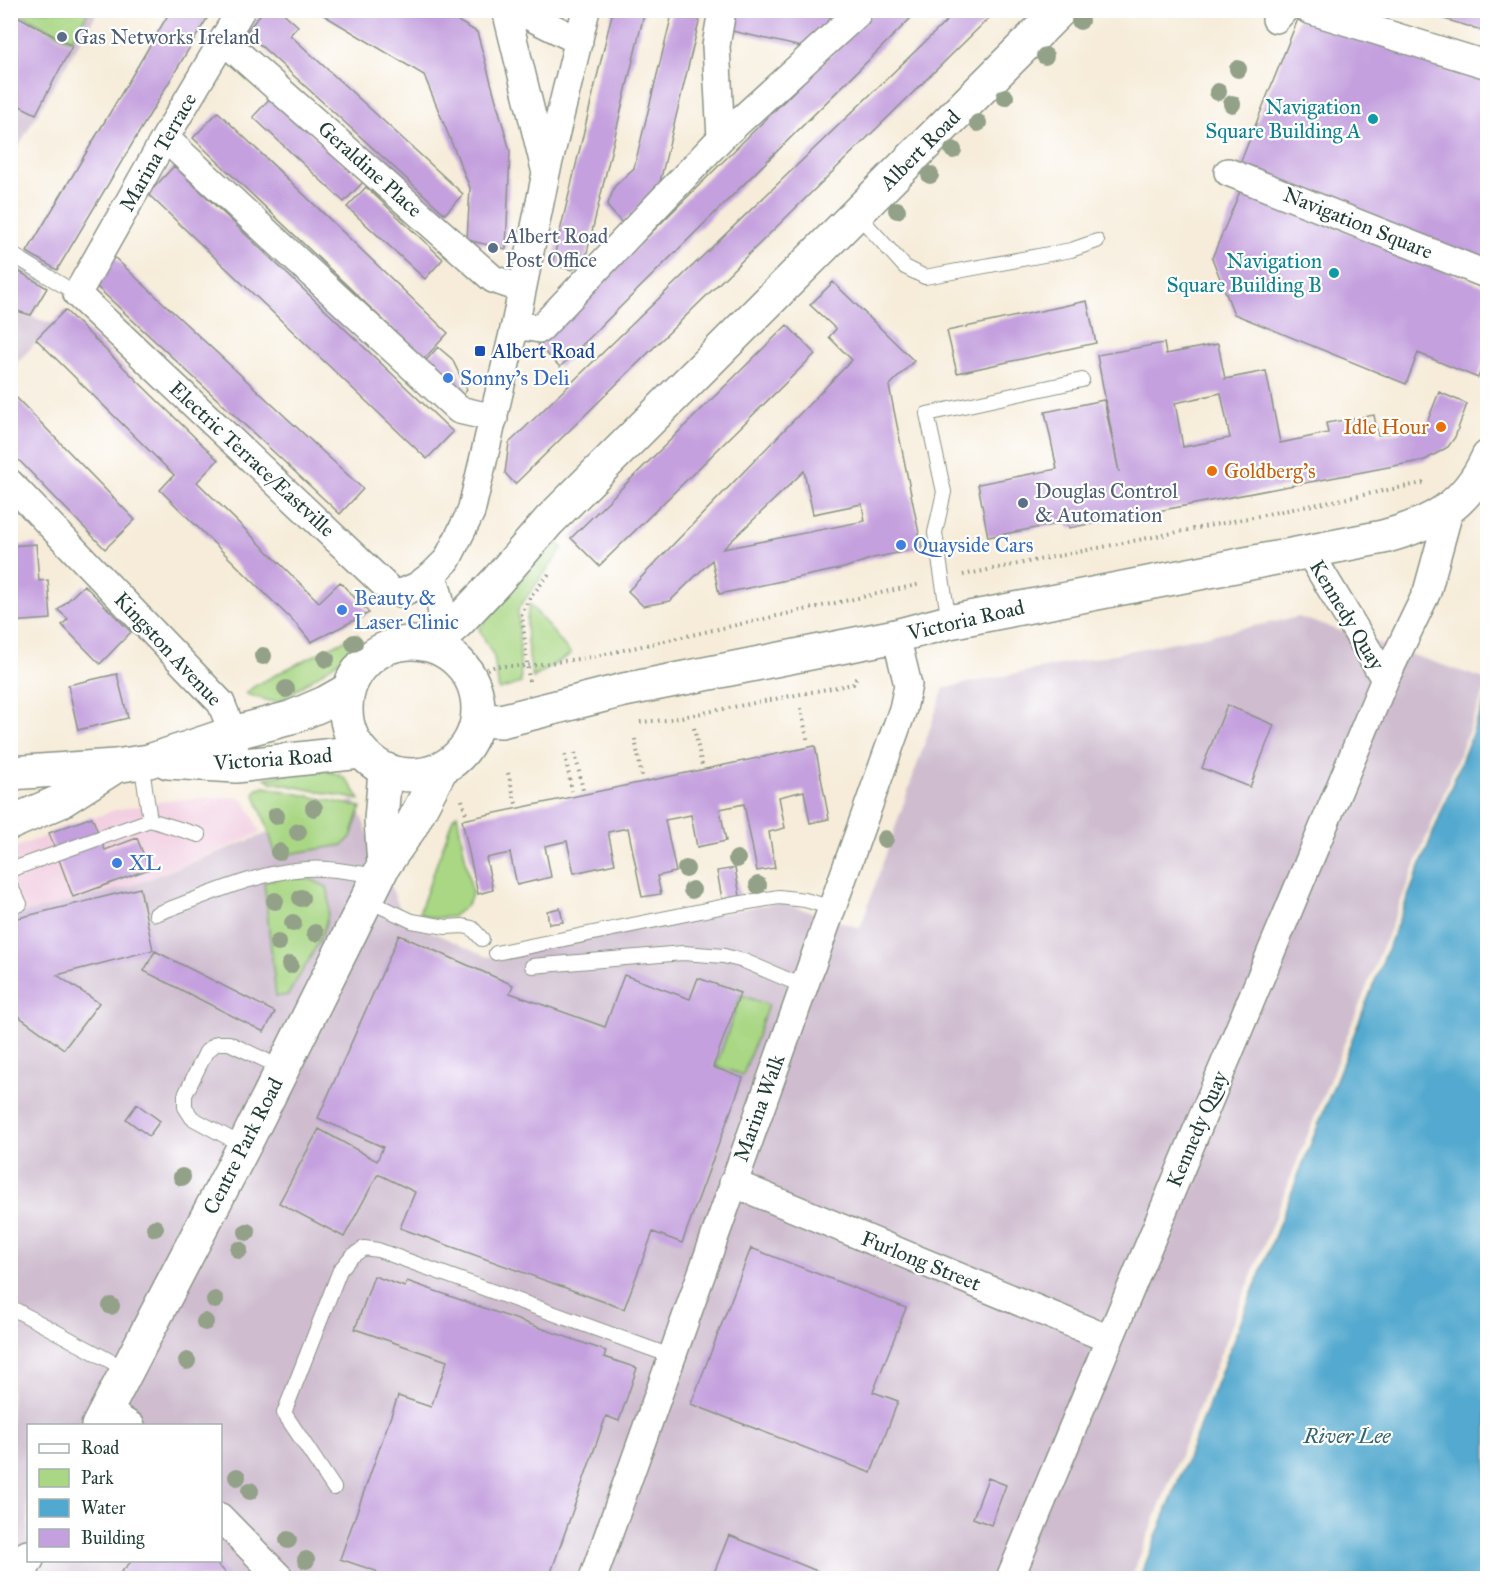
<svg xmlns="http://www.w3.org/2000/svg" width="1498" height="1589" viewBox="0 0 1498 1589" font-family="'IM FELL Great Primer',serif">
<style>
.built{fill:#f2cfe1}
.industrial{fill:#cfbdcf;fill-rule:evenodd}
.green{fill:#a9d784;stroke:#648a5c;stroke-width:1.5}
.water{fill:#52a9cf;stroke:#387382;stroke-width:1.5}
.building{fill:#c4a0de;fill-rule:evenodd}
.lines{fill:none;stroke-linecap:round;stroke-linejoin:round}
.lane-casing{stroke:#8a9486;stroke-width:16}
.street-casing{stroke:#8a9486;stroke-width:30}
.secondary-casing{stroke:#8a9486;stroke-width:36}
.path{stroke:#8a9486;stroke-width:4;stroke-dasharray:1.5 4.5;stroke-linecap:butt}
.lane{stroke:#fff;stroke-width:14}
.street{stroke:#fff;stroke-width:27}
.secondary{stroke:#fff;stroke-width:33}
.tree{fill:#93a189}
.service-dot{fill:#5c6f8a;stroke:#fff;stroke-width:2}
.culture-dot{fill:#0f9aa8;stroke:#fff;stroke-width:2}
.transit-dot{fill:#1a4fb4;stroke:#fff;stroke-width:2}
.shop-dot{fill:#3f7fe0;stroke:#fff;stroke-width:2}
.food-dot{fill:#e8710a;stroke:#fff;stroke-width:2}
.labels{text-anchor:middle;dominant-baseline:central;stroke-width:4.5;stroke-linejoin:round;paint-order:stroke}
.service-label{font-size:21px;fill:#4e5e75;stroke:#fff;text-anchor:start}
.culture-label{font-size:21px;fill:#0d838f;stroke:#fff;text-anchor:end}
.street-label{font-size:21px;fill:#1f3d34;stroke:#fff}
.transit-label{font-size:21px;fill:#164399;stroke:#fff;text-anchor:start}
.shop-label{font-size:21px;fill:#366cbe;stroke:#fff;text-anchor:start}
.food-label{font-size:21px;fill:#c56008;stroke:#fff;text-anchor:end}
.water-label{font-size:22px;font-style:italic;fill:#31636a;stroke:#fff}
</style>
<rect width="100%" height="100%" fill="#fff"/>
<filter id="ink" filterUnits="userSpaceOnUse"><feTurbulence type="fractalNoise" baseFrequency=".0167" numOctaves="2"/><feDisplacementMap in="SourceGraphic" scale="12" xChannelSelector="R" yChannelSelector="G"/><feConvolveMatrix kernelMatrix="1 2 1 2 8 2 1 2 1" color-interpolation-filters="sRGB"/></filter>
<filter id="wash" filterUnits="userSpaceOnUse"><feTurbulence type="fractalNoise" baseFrequency=".008" numOctaves="4" result="noise"/><feDisplacementMap in="SourceGraphic" scale="24" xChannelSelector="R" yChannelSelector="G"/><feGaussianBlur stdDeviation="1.35" result="paint"/><feColorMatrix in="noise" values="0 0 0 0 0 0 0 0 0 0 0 0 0 0 0 0 0 1.4 0 .05"/><feComposite in="paint" operator="in"/></filter>
<g filter="url(#wash)">
<rect width="100%" height="100%" fill="#f6ecd9"/>
<!-- built -->
<path class="built" d="M238,797L246,803L261,833L130,886L11,916V849L115,810L170,800Z"/>
<!-- industrial -->
<path class="industrial" d="M11,11H98L11,159Z
M11,245L56,272L32,317L54,324L11,369Z
M1299,617L1487,680V685L1131,1578H11V916L130,886L354,800L405,920L487,957L781,902L860,928L944,688ZM28,1426H220V1560H28Z"/>
<!-- green -->
<path class="green" d="M15,11H89L71,40Z
M553,539L563,548L518,609L521,683L499,690L494,657L479,629Z
M530,604L571,654L533,678C528,654 523,627 530,604Z
M357,634L361,640L352,652L280,701H270L246,694L253,687L281,672Z
M316,769C342,773 347,776 360,800L272,782L265,778Z
M265,787L361,807L351,837L343,845L276,856L267,826L254,793L258,789Z
M457,814L472,893L470,900L466,906L452,917L432,918L419,913L453,818Z
M286,876L310,879L327,887C338,923 305,964 288,995L276,997L264,882Z
M741,995L768,1005L743,1075L716,1066Z"/>
<!-- water -->
<path class="water" d="M1487,696V1578H1140Z"/>
<g id="blocks">
<!-- building -->
<path class="building" d="M171,10H212L57,270L27,252Z
M264,10H280L298,26L290,35L463,194L445,214L246,32Z
M315,10H439L477,32L510,151L506,249L467,240L470,188L424,75Z
M613,10H645L585,261L572,270L552,265Z
M673,10H702L658,190L622,223L607,206L615,186L634,168Z
M737,10H783L800,14V10H826L831,20L810,49L732,31Z
M876,10H919L560,367L538,345Z
M958,10H997L515,484L505,473L509,443Z
M1417,10H1488V32L1417,11Z
M10,12L72,46L36,114L10,101Z
M1298,19L1488,73V266L1239,166Z
M271,97L363,182L344,202L253,117Z
M218,112L448,333L424,359L193,138Z
M174,166L453,432L427,459L148,194Z
M366,187L443,259L425,279L347,207Z
M1241,189L1488,288V348L1478,378L1418,353L1406,384L1234,314L1212,258Z
M114,257L363,489L340,514L96,286Z
M10,266L47,288L31,315L10,309Z
M833,282L914,361L889,386L922,548L873,558L844,568L719,594L712,560L670,601L643,606L628,591L852,360L829,337L836,329L810,305ZM804,471L813,514L862,504L865,521L723,549Z
M1087,301L1096,343L957,373L947,331Z
M65,310L218,460L197,482L319,602L340,582L369,613L311,642L297,625L160,490L174,475L36,339Z
M787,325L815,354L599,566L571,538Z
M1164,343L1166,354L1218,344L1225,379L1266,371L1280,443L1328,433L1326,423L1374,415L1378,435L1420,429L1426,425L1439,392L1467,404L1455,437L1448,447L1425,460L1069,528L1067,522L988,537L978,484L1057,469L1045,412L1104,400L1119,472L1097,355ZM1221,393L1230,438L1183,447L1175,403Z
M438,347L452,359L467,390L459,400L422,365Z
M10,391L135,520L105,549L10,451Z
M36,544L39,581L48,580L51,619L10,622V546Z
M84,585L131,632L100,664L62,625L68,619L58,610Z
M117,674L128,718L78,730L68,685Z
M1227,705L1274,725L1250,787L1202,768Z
M815,746L829,819L810,823L804,791L779,797L785,828L769,832L775,868L757,871L744,804L720,809L726,841L697,847L691,815L665,820L676,872L657,876L661,894L642,897L628,828L608,832L615,864L574,873L567,841L545,846L551,877L517,885L510,853L486,858L493,890L478,894L462,820Z
M92,817L105,850L137,838L149,869L73,897L49,833Z
M735,868L740,896L722,899L717,871Z
M140,888L153,950L57,975L99,1003L64,1049L10,1010V920Z
M560,908L563,922L549,924L547,911Z
M399,935L513,985L510,993L605,1027L624,975L690,999L698,978L740,993L713,1067L743,1078L682,1243L653,1232L624,1309L400,1228L415,1192L378,1174L344,1237L279,1203L319,1129L377,1161L383,1147L318,1118Z
M155,951L275,1012L264,1032L144,971Z
M137,1104L160,1121L149,1136L126,1119Z
M751,1248L906,1308L873,1392L898,1401L871,1473L691,1404Z
M374,1276L405,1287L407,1281L606,1351L604,1357L637,1368L619,1421L606,1416L549,1578H380L376,1571L340,1559L398,1396L431,1407L447,1361L355,1329Z
M988,1478L1006,1485L991,1525L973,1518Z
M729,1535L834,1578H712Z
M133,1560H213L231,1578H115Z"/>
</g>
</g>
<g filter="url(#ink)">
<use href="#blocks" fill-opacity="0" stroke="#8a9486" stroke-width="1.5"/>
<g class="lines">
<defs>
<path id="lane" d="M856,213L905,267L925,277L1071,250L1097,241
M10,253L77,294
M949,622L935,533L944,492L927,414L1082,380
M141,762L150,820
M10,870L150,820L199,835
M10,886L20,904
M367,900L412,921L446,927L463,926L472,928L482,939
M156,914C203,897 256,872 306,869C330,867 355,873 379,876
M496,953L730,905L779,897L805,900L833,908
M532,966L683,953L724,956L744,961L803,986
M244,1146L192,1118L185,1107V1095L206,1052L217,1043H229L282,1068
M10,1307L127,1370
M334,1488L284,1413L340,1270L351,1257L364,1248L378,1250L671,1356"/>
<path id="street" d="M241,10L165,138L77,294L392,592L401,593L417,586L433,574L447,560L471,512L515,325L546,173L586,10
M506,10L545,169
M517,10L579,41
M1309,10L1488,65
M1276,19L1284,10
M223,40L493,279L522,289
M165,138L459,410L494,418
M721,138L716,46L722,10
M1228,172L1488,275
M515,325L540,329L721,138L857,14L859,10
M10,483L221,703L233,733L235,753
M1309,552L1385,679
M433,574L439,596L445,633
M733,1183L1109,1339
M106,1410L131,1426
M220,1517L280,1578
M593,1578L903,709L908,685L896,636
M1010,1578L1385,679L1427,592L1450,508"/>
<path id="secondary" d="M346 709a66 66 0 1 1 132 0a66 66 0 1 1-132 0Z
M432,645L458,622L496,582L549,521L1060,10
M478,720L501,721L624,690L896,636L949,622L1383,537C1432,524 1466,506 1488,457
M168,762L236,766L360,752
M10,773L115,766L149,761L233,733L290,718L325,703L348,690
M10,823L59,802L114,767
M384,865L381,820L385,771
M98,1426L244,1146L384,865L410,828L441,769
M17,1578L28,1557"/>
</defs>
<!-- lane casing -->
<use href="#lane" class="lane-casing"/>
<!-- street casing -->
<use href="#street" class="street-casing"/>
<!-- secondary casing -->
<use href="#secondary" class="secondary-casing"/>
<!-- path -->
<path class="path" d="M963,575L1423,483L1426,485
M470,675L496,666H527L592,657L921,584
M529,681L522,614L529,599L549,574
M801,708L808,743
M640,722L666,720L853,684L856,678
M694,728L702,766
M635,739L642,777
M575,753L583,790
M565,755L572,791
M508,773L516,804
M462,800L466,814"/>
<!-- lane -->
<use href="#lane" class="lane"/>
<!-- street -->
<use href="#street" class="street"/>
<!-- secondary -->
<use href="#secondary" class="secondary"/>
</g>
<!-- trees -->
<g class="tree">
<circle cx="1080" cy="21" r="9"/>
<circle cx="1045" cy="56" r="9"/>
<circle cx="1238" cy="69" r="9"/>
<circle cx="1218" cy="92" r="9"/>
<circle cx="1005" cy="97" r="9"/>
<circle cx="1232" cy="104" r="9"/>
<circle cx="978" cy="123" r="9"/>
<circle cx="953" cy="150" r="9"/>
<circle cx="930" cy="175" r="9"/>
<circle cx="897" cy="210" r="9"/>
<circle cx="354" cy="643" r="9"/>
<circle cx="263" cy="656" r="9"/>
<circle cx="326" cy="659" r="9"/>
<circle cx="286" cy="689" r="9"/>
<circle cx="314" cy="808" r="9"/>
<circle cx="276" cy="816" r="9"/>
<circle cx="298" cy="832" r="9"/>
<circle cx="885" cy="839" r="9"/>
<circle cx="279" cy="852" r="9"/>
<circle cx="737" cy="859" r="9"/>
<circle cx="686" cy="869" r="9"/>
<circle cx="758" cy="885" r="9"/>
<circle cx="692" cy="890" r="9"/>
<circle cx="301" cy="898" r="9"/>
<circle cx="275" cy="901" r="9"/>
<circle cx="293" cy="923" r="9"/>
<circle cx="315" cy="933" r="9"/>
<circle cx="278" cy="943" r="9"/>
<circle cx="290" cy="965" r="9"/>
<circle cx="182" cy="1177" r="9"/>
<circle cx="155" cy="1228" r="9"/>
<circle cx="247" cy="1232" r="9"/>
<circle cx="239" cy="1250" r="9"/>
<circle cx="215" cy="1300" r="9"/>
<circle cx="111" cy="1306" r="9"/>
<circle cx="205" cy="1322" r="9"/>
<circle cx="187" cy="1361" r="9"/>
<circle cx="237" cy="1477" r="9"/>
<circle cx="250" cy="1491" r="9"/>
<circle cx="288" cy="1540" r="9"/>
<circle cx="306" cy="1560" r="9"/>
</g>
</g>
<!-- markers -->
<g class="service-dot">
<circle cx="62" cy="37" r="6"/>
<circle cx="493" cy="248" r="6"/>
<circle cx="1023" cy="503" r="6"/>
</g>
<g class="culture-dot">
<circle cx="1373" cy="119" r="6"/>
<circle cx="1334" cy="273" r="6"/>
</g>
<rect class="transit-dot" x="474" y="345" width="12" height="12" rx="3"/>
<g class="shop-dot">
<circle cx="448" cy="378" r="6"/>
<circle cx="901" cy="545" r="6"/>
<circle cx="342" cy="610" r="6"/>
<circle cx="117" cy="863" r="6"/>
</g>
<g class="food-dot">
<circle cx="1441" cy="427" r="6"/>
<circle cx="1212" cy="471" r="6"/>
</g>
<g class="labels">
<!-- service labels -->
<g class="service-label">
<text x="74" y="37">Gas Networks Ireland</text>
<text x="505" y="236">Albert Road<tspan x="505" dy="24">Post Office</tspan></text>
<text x="1035" y="491">Douglas Control<tspan x="1035" dy="24">&amp; Automation</tspan></text>
</g>
<!-- culture labels -->
<g class="culture-label">
<text x="1361" y="107">Navigation<tspan x="1361" dy="24">Square Building A</tspan></text>
<text x="1322" y="261">Navigation<tspan x="1322" dy="24">Square Building B</tspan></text>
</g>
<!-- street labels -->
<g class="street-label">
<text transform="translate(920 150) rotate(-45)">Albert Road</text>
<text transform="translate(158 152) rotate(-60)">Marina Terrace</text>
<text transform="translate(370 169) rotate(42)">Geraldine Place</text>
<text transform="translate(1358 223) rotate(22)">Navigation Square</text>
<text transform="translate(252 459) rotate(43)">Electric Terrace/Eastville</text>
<text transform="translate(1347 615) rotate(59)">Kennedy Quay</text>
<text transform="translate(966 620) rotate(-13)">Victoria Road</text>
<text transform="translate(168 649) rotate(47)">Kingston Avenue</text>
<text transform="translate(273 759) rotate(-4)">Victoria Road</text>
<text transform="translate(759 1108) rotate(-70)">Marina Walk</text>
<text transform="translate(1197 1129) rotate(-67)">Kennedy Quay</text>
<text transform="translate(243 1146) rotate(-63)">Centre Park Road</text>
<text transform="translate(921 1261) rotate(22)">Furlong Street</text>
</g>
<!-- transit labels -->
<g class="transit-label">
<text x="492" y="351">Albert Road</text>
</g>
<!-- shop labels -->
<g class="shop-label">
<text x="460" y="378">Sonny's Deli</text>
<text x="913" y="545">Quayside Cars</text>
<text x="354" y="598">Beauty &amp;<tspan x="354" dy="24">Laser Clinic</tspan></text>
<text x="129" y="863">XL</text>
</g>
<!-- food labels -->
<g class="food-label">
<text x="1429" y="427">Idle Hour</text>
<text x="1224" y="471" text-anchor="start">Goldberg’s</text>
</g>
<!-- water labels -->
<g class="water-label">
<text x="1347" y="1435">River Lee</text>
</g>
</g>
<!-- margin -->
<rect width="1498" height="1589" fill="none" stroke="#fff" stroke-width="36"/>
<!-- legend -->
<rect x="27" y="1424" width="195" height="138" fill="#ffffff" stroke="#a5b1ae" stroke-width="1.5"/>
<rect x="39" y="1444" width="30" height="9" fill="#ffffff" stroke="#a5b1ae" stroke-width="1.5"/>
<text x="81" y="1454" font-size="18" fill="#1f3d34">Road</text>
<rect x="39" y="1469" width="30" height="18" fill="#a9d784" stroke="#a5b1ae" stroke-width="1.5"/>
<text x="81" y="1484" font-size="18" fill="#1f3d34">Park</text>
<rect x="39" y="1499" width="30" height="18" fill="#52a9cf" stroke="#a5b1ae" stroke-width="1.5"/>
<text x="81" y="1514" font-size="18" fill="#1f3d34">Water</text>
<rect x="39" y="1529" width="30" height="18" fill="#c4a0de" stroke="#a5b1ae" stroke-width="1.5"/>
<text x="81" y="1544" font-size="18" fill="#1f3d34">Building</text>
</svg>
